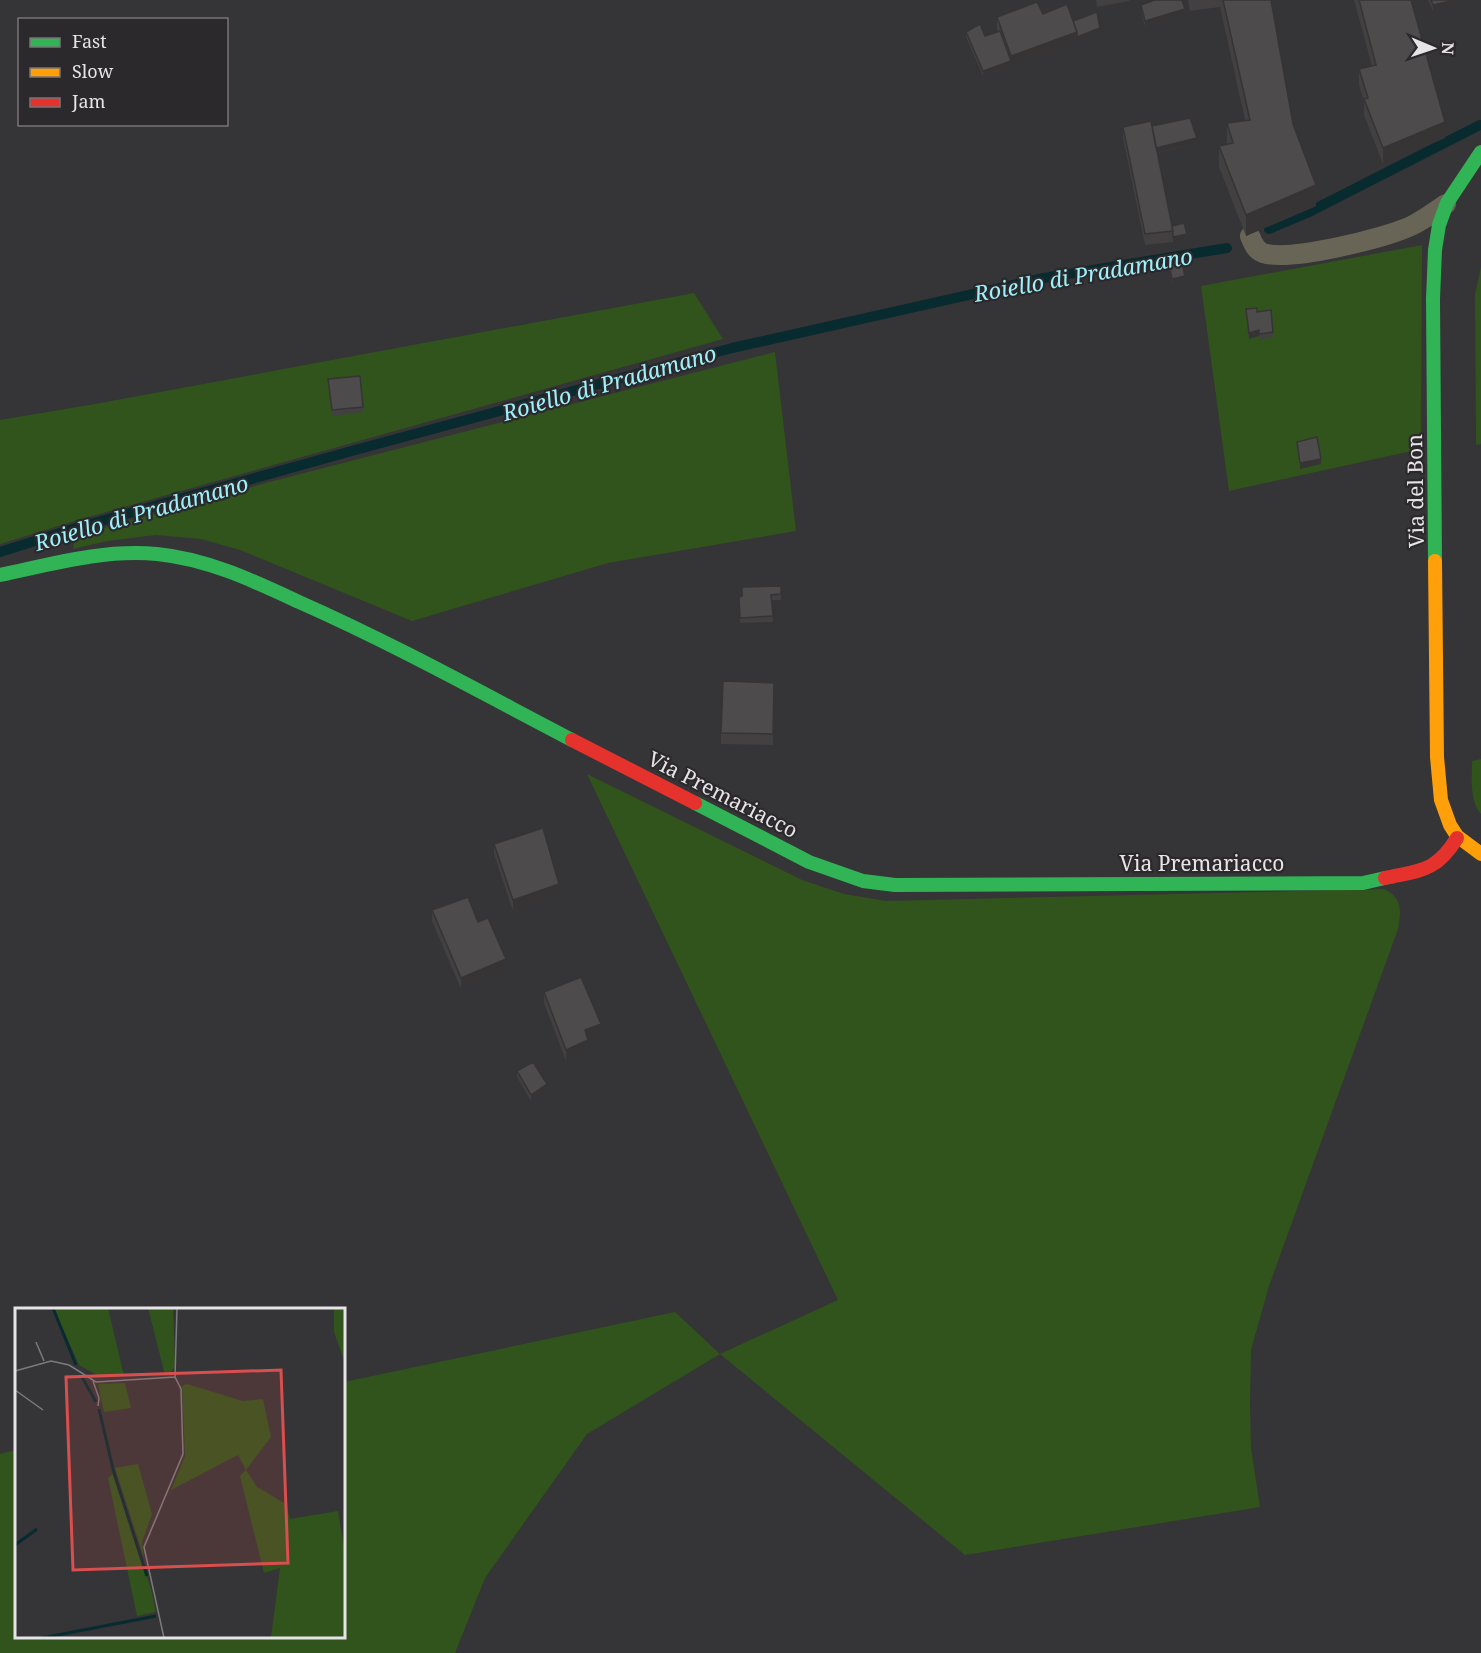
<svg xmlns="http://www.w3.org/2000/svg" width="1481" height="1653" viewBox="0 0 1481 1653" font-family="'Noto Serif',serif">
<style>
.green{fill:#31541c}
.lines{fill:none;stroke-linecap:round;stroke-linejoin:round}
.stream{stroke:#072b2f;stroke-width:10}
.lane{stroke:#696556;stroke-width:20}
.fast{stroke:#30b455;stroke-width:14}
.slow{stroke:#ff9f0a;stroke-width:14}
.jam{stroke:#e5322d;stroke-width:14}
.wall{fill:#424041}
.shaded-wall{fill:#363435}
.building{fill:#4d4b4c;stroke:#363435;stroke-width:1.5}
.labels{text-anchor:middle;dominant-baseline:central;stroke-width:4.5;stroke-linejoin:round;paint-order:stroke}
.street-label{font-size:21px;fill:#e7e4e7;stroke:#2c292d}
.water-label{font-size:22px;font-style:italic;fill:#9ef1fa;stroke:#2c292d}
.inset-river{fill:none;stroke:#072b2f;stroke-width:3}
.inset-road{fill:none;stroke:#7c7a7d;stroke-width:1.5}
.view{fill:#d94e4e;fill-opacity:0.15;stroke:#d94e4e;stroke-width:3}
.inset-edge{fill:none;stroke:#e7e4e7;stroke-width:3}
</style>
<rect width="100%" height="100%" fill="#353436"/>
<!-- green -->
<path class="green" d="M1422,245L1421,449L1229,491L1201,286Z
M1481,267V444L1476,445L1475,295Z
M694,293L723,339L78,520L0,544V420L95,404Z
M775,352L796,531L608,563L412,621L240,550L201,539L156,535L107,541L73,549L75,536L273,481Z
M1481,759V814C1469,800 1472,778 1472,761Z
M587,774L802,880L844,894L886,901L1384,889C1403,898 1401,911 1398,929L1269,1286L1251,1350L1250,1406L1251,1448L1260,1507L965,1555L720,1354L587,1434L485,1578L455,1653H0V1454L16,1450V1636H344V1382L675,1312L720,1354L838,1300Z"/>
<g class="lines">
<!-- stream -->
<path class="stream" d="M1269,229L1307,213L1480,125
M0,552L76,528L348,452L732,348L1044,278L1227,248"/>
<!-- lane -->
<path class="lane" d="M1250,236C1253,243 1255,250 1263,253C1290,262 1385,238 1411,226C1424,220 1435,211 1446,204"/>
<!-- fast -->
<path class="fast" d="M1435,561L1433,299L1435,250L1439,225L1447,203L1481,152
M0,575C52,564 104,549 157,554C208,559 254,581 299,602C392,643 482,693 572,740
M695,803L809,862L863,881L895,885L1363,883L1385,878"/>
<!-- slow -->
<path class="slow" d="M1435,561L1437,757L1441,800L1450,825L1457,836L1481,854"/>
<!-- jam -->
<path class="jam" d="M572,740L695,803
M1385,878C1421,870 1436,872 1457,838"/>
</g>
<!-- wall -->
<path class="wall" d="M1096,0H1129V1L1097,7Z
M1188,0H1271L1293,124L1316,206L1246,236L1219,167V146L1227,144V123L1245,120L1220,7L1190,11Z
M1354,0H1411L1445,138L1383,164L1364,115V102L1359,85V69L1372,66Z
M1428,0H1456V5L1433,11Z
M1141,5L1185,14L1145,27L1141,10Z
M1043,14L1073,21L1100,33L1077,43L983,76L966,37V32L985,36L998,32L997,28V17Z
M1152,126L1197,143L1157,153L1172,226L1187,239L1173,242L1145,245L1123,138V127Z
M1168,258L1185,282L1172,284L1168,263Z
M1246,309L1257,312L1271,310L1273,337L1259,340V336L1249,339Z
M328,379L363,407V412L332,416Z
M781,586V600H772L773,622L740,623L739,597Z
M774,683L773,745L721,744V733Z
M494,844L559,895L513,911L494,854Z
M432,910L478,922L506,970L461,989L432,921Z
M544,992L601,1034L588,1039V1050L566,1061L544,1003Z
M517,1071L547,1089L531,1101L517,1077Z"/>
<!-- shaded-wall -->
<path class="shaded-wall" d="M1456,0V5L1433,11V5Z
M1185,9V14L1145,27V21Z
M1100,28V33L1077,43L983,76V71L1011,61V56L1077,32Z
M1445,122V138L1383,164V148Z
M1197,138V143L1155,153V148Z
M1316,185V206L1246,236V215Z
M1187,234V239L1173,242V237Z
M1185,276V282L1172,284V279Z
M1259,330V336L1249,339V333Z
M1321,459V464L1300,469V463Z
M559,884V895L513,911V900Z
M506,959V970L461,989V978Z
M601,1024V1034L585,1041V1030Z
M588,1040V1050L566,1061V1050Z
M547,1084V1089L531,1101V1095Z"/>
<!-- building -->
<path class="building" d="M1155,0H1182L1185,9L1145,21L1141,5Z
M1223,0H1271L1293,124L1316,185L1246,215L1219,146L1233,143L1227,123L1250,120Z
M1359,0H1411L1445,122L1383,148L1364,99L1368,98L1359,69L1376,65Z
M1431,0H1456L1433,5Z
M1037,2L1043,14L1067,4L1077,32L1011,56L997,17Z
M1097,12L1100,28L1077,37V32L1073,21Z
M980,24L985,36L1000,31L1011,61L983,71L966,32Z
M1190,118L1197,138L1156,148L1152,126Z
M1151,121L1173,231L1145,234L1123,127Z
M1184,223L1187,234L1173,237L1172,226Z
M1180,255L1185,276L1172,279L1168,258Z
M1257,308V312L1271,310L1273,332L1259,334V330L1249,333L1246,309Z
M360,376L363,407L332,410L328,379Z
M1317,437L1321,459L1300,463L1297,442Z
M781,586V594L771,595L773,616L740,618L739,597L742,596V587Z
M723,681L774,683L773,734L721,733Z
M543,828L559,884L513,900L494,844Z
M468,897L478,922L488,918L506,959L461,978L432,910Z
M581,977L601,1024L585,1030L588,1040L566,1050L544,992Z
M533,1062L547,1084L531,1095L517,1071Z"/>
<g class="labels">
<!-- street labels -->
<g class="street-label">
<text transform="translate(1415 491) rotate(-91)">Via del Bon</text>
<text transform="translate(723 794) rotate(27)">Via Premariacco</text>
<text x="1202" y="863">Via Premariacco</text>
</g>
<!-- water labels -->
<g class="water-label">
<text transform="translate(1083 274) rotate(-10)">Roiello di Pradamano</text>
<text transform="translate(609 382) rotate(-16)">Roiello di Pradamano</text>
<text transform="translate(141 512) rotate(-16)">Roiello di Pradamano</text>
</g>
</g>
<!-- overview -->
<g transform="translate(15 1308)">
<rect width="330" height="330" fill="#353436"/>
<path d="M39,0H93L109,68L82,67L64,57ZM133,0H158L160,58L154,67H150ZM319,0H330V55L319,24ZM110,75L116,100L89,104L83,76ZM172,76L228,93L248,91L256,129L231,162L242,179L271,196L275,211L323,203L330,245V330H256L265,260L249,265L225,168L231,162L223,147L156,182L170,148L167,78ZM123,156L137,206L127,234L129,250L100,160ZM98,166L136,281L141,304L122,308L93,170Z" fill="#31541c"/>
<path class="inset-river" d="M38,0L61,57M67,69L81,94M84,101L99,165L132,268M0,237L22,221M27,330L141,308"/>
<path class="inset-road" d="M21,34L29,53M0,63L36,53L54,57L81,74L160,69M160,69L162,0M78,73L84,90L83,98M0,82L28,102M149,330L129,239L168,146L166,81L160,69"/>
<path class="view" d="M266,62L273,255L58,262L51,69Z"/>
<rect width="330" height="330" class="inset-edge"/>
</g>
<!-- legend -->
<rect x="18" y="18" width="210" height="108" fill="#2c292d" stroke="#777477" stroke-width="1.5"/>
<rect x="30" y="38" width="30" height="9" fill="#30b455" stroke="#777477" stroke-width="1.5"/>
<text x="72" y="48" font-size="18" fill="#e7e4e7">Fast</text>
<rect x="30" y="68" width="30" height="9" fill="#ff9f0a" stroke="#777477" stroke-width="1.5"/>
<text x="72" y="78" font-size="18" fill="#e7e4e7">Slow</text>
<rect x="30" y="98" width="30" height="9" fill="#e5322d" stroke="#777477" stroke-width="1.5"/>
<text x="72" y="108" font-size="18" fill="#e7e4e7">Jam</text>
<!-- north arrow -->
<g transform="translate(1433 48) rotate(92)" stroke="#2c292d" stroke-width="4.5" paint-order="stroke">
<path d="M0-4.5L10 22L0 15L-10 22Z" fill="#e7e4e7"/>
<text y="-9" font-size="16" font-weight="bold" text-anchor="middle" fill="#e7e4e7">N</text>
</g>
</svg>
